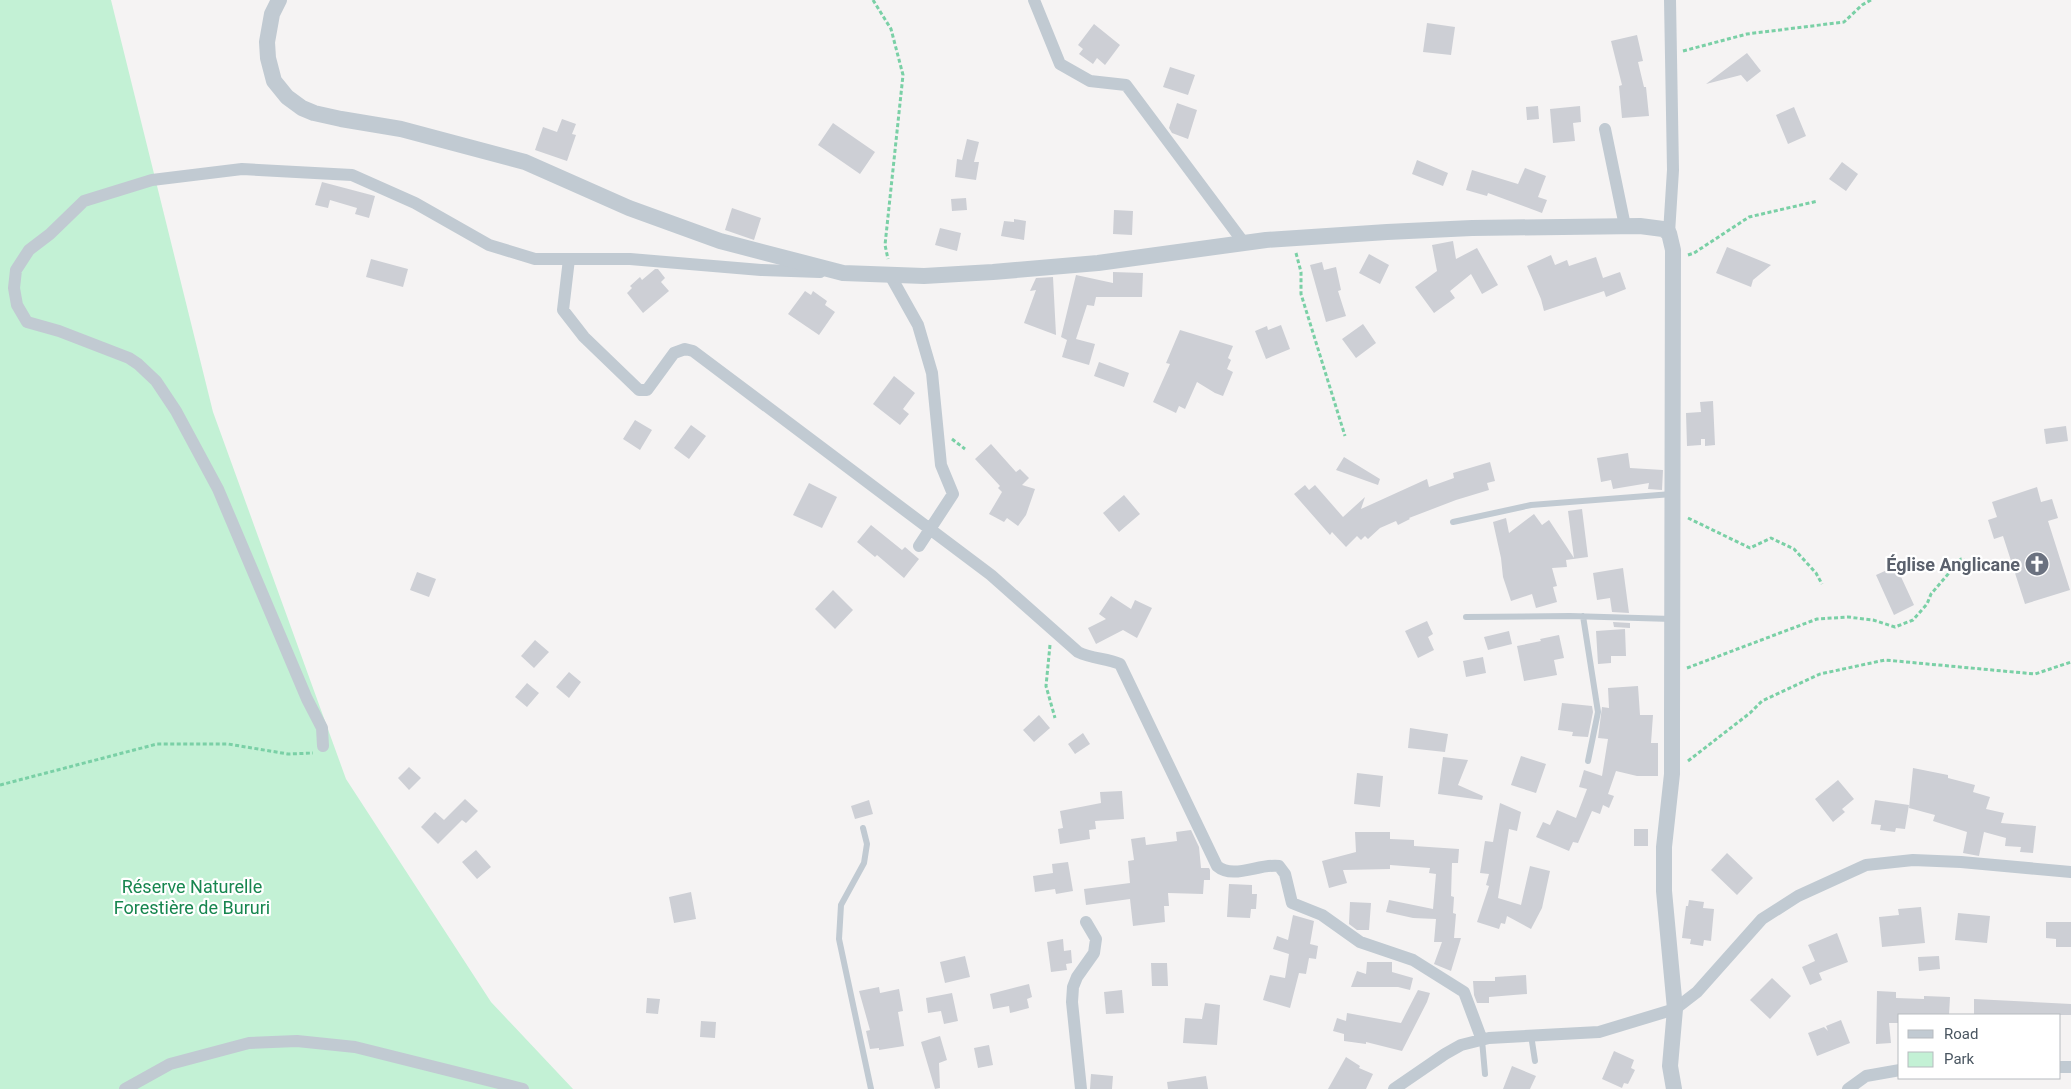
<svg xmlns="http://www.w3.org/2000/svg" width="2071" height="1089" viewBox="0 0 2071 1089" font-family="Roboto,sans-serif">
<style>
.green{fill:#c3f1d5}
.building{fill:#cdcfd5}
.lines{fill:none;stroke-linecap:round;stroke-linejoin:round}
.path{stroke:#7ad0a6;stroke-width:3;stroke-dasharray:4 2.5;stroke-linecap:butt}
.service{stroke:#c1cad2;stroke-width:6}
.minor{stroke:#c1cad2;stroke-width:12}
.tertiary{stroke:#c1cad2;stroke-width:16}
.labels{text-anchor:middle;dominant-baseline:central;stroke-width:4.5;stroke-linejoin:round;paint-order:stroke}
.worship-label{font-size:18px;font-weight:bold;fill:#5b616d;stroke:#fff;text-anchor:end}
.park-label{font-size:18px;fill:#17864f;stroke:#fff}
</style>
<rect width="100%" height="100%" fill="#f5f3f3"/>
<!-- green -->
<path class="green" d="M0,0H111L213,412L346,779L491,1002L573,1089H0Z"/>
<!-- building -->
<path class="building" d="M1427,23L1455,27L1451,55L1423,52Z
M1094,24L1120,45L1105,65L1097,58L1093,64L1079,54L1083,49L1078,45Z
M1637,35L1643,61L1638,62L1644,87H1646L1649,116L1622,118L1619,86L1622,85L1611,41Z
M1747,53L1761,71L1747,82L1741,75L1706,84Z
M1170,67L1195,75L1188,95L1163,87Z
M1177,103L1197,110L1188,139L1172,133L1169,128Z
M1538,106L1539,119L1527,120L1526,107Z
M1580,106L1581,122L1573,123L1575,141L1553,143L1550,109Z
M1794,107L1806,136L1788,144L1776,115Z
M562,119L576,124L572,134L576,135L567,161L535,150L543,127L557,132Z
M833,123L875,152L860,174L818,145Z
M967,139L979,142L974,162H979L976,180L955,177L957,159L962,160Z
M1417,160L1448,173L1443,186L1412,174Z
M1842,162L1858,174L1846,191L1829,179Z
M1525,168L1546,176L1538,197L1547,200L1542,213L1488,193L1487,196L1466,190L1472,170L1518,184Z
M322,182L375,196L369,218L355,214L357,208L330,200L328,208L315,205Z
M966,198L967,210L952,211L951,199Z
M732,208L761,218L754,240L725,230Z
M1114,210L1133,211L1132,235L1113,234Z
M1014,219L1026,221L1024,240L1001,236L1004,221L1014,222Z
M940,228L961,233L957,251L935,245Z
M1453,241L1456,259L1477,248L1498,285L1482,294L1471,274L1450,291L1455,298L1434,313L1415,287L1437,271L1432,245Z
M1727,247L1771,265L1753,280L1751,287L1716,273Z
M1369,254L1389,265L1380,284L1359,273Z
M1551,255L1555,265L1567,260L1569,266L1596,257L1603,278L1620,272L1626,289L1606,297L1604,291L1544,311L1541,299L1527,266Z
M371,259L408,269L403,287L366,277Z
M1322,262L1324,270L1336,267L1341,290L1338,291L1346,316L1326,322L1310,265Z
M655,269H658L665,278L661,282L669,291L643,313L627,293L632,288L630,286L640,277L642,280Z
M1113,272L1143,273L1142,297H1096L1094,306L1087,305L1076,339L1095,344L1089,365L1062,357L1067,340L1061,337L1076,275L1113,283Z
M1053,277L1056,335L1024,323L1036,290L1030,291L1036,278Z
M805,291L811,295L813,291L827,301L825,305L835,312L819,335L788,314Z
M1363,324L1376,343L1356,358L1342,339Z
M1281,325L1290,349L1266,359L1255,331L1267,326L1268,330Z
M1180,330L1233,346L1228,358L1231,360L1227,369L1233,372L1223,396L1215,393L1197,382L1185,409L1179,406L1176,413L1153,402L1170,364L1166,363Z
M1099,362L1129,373L1124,387L1094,376Z
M894,376L915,393L903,409L909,414L900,425L873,404Z
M1713,401L1715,445L1705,446V439H1701V445L1687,446L1686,413L1701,412L1700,402Z
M635,420L652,430L640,450L623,439Z
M691,425L706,436L689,459L674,448Z
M2066,426L2068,441L2046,444L2044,429Z
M991,444L1016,472L1020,469L1029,478L1022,485L1035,489L1026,515L1018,526L1007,518L1004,522L989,514L1002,492L998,488L1000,486L975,459Z
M1628,453L1630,468L1663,470L1662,490L1648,489L1649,483L1613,489L1611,480L1601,482L1597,458Z
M1344,457L1380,479L1378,485L1336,470Z
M1490,462L1495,481L1487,483L1489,490L1456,500L1409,518L1410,519L1398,525L1396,521L1380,528L1368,539L1365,536L1361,540L1357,536L1346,547L1332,532L1330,535L1294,494L1305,485L1309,490L1315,485L1343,517L1365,497L1361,509L1427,479L1429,487L1454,478L1453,473Z
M809,483L837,497L822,528L793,515Z
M2037,487L2041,502L2052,499L2058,518L2048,521L2070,590L2025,604L2003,536L1994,539L1988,520L1997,517L1992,502Z
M1124,495L1140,514L1119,532L1103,513Z
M1582,509L1588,557L1566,560L1567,567L1552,568L1557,586L1553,587L1557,602L1536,608L1532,594L1511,601L1503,577L1501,558L1493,522L1506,518L1509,533L1534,514L1542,525L1549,520L1574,558L1568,511Z
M871,525L902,550L905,547L919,559L904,578L877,555L875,557L857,542Z
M1896,566L1914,605L1894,615L1876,575Z
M1623,568L1629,613L1612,612L1610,598L1597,600L1593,573Z
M417,572L436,579L429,597L410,590Z
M833,590L853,610L835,629L815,609Z
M1111,596L1131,609L1135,600L1152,608L1137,638L1123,630L1096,644L1088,628L1106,619L1099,614Z
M1427,621L1433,634L1428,637L1434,650L1418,658L1405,631Z
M1613,622L1630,623V628L1614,627Z
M1625,629L1626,656H1611V663L1598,664L1596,631Z
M1509,631L1512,644L1488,650L1484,637Z
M1559,635L1564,658L1554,660L1557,675L1524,681L1517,646L1541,641L1540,639Z
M535,640L549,652L534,668L521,656Z
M1483,657L1486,673L1466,677L1463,661Z
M569,672L581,682L569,698L556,687Z
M527,683L539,693L527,707L515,697Z
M1638,686L1640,715H1653L1651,743H1658V776H1637L1616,771L1608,794L1614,796L1609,808L1603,805L1600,814L1592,811L1578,843L1573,842L1569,851L1536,837L1543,822L1550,825L1557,810L1576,818L1587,789L1579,787L1584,770L1602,776L1608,739L1598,738L1602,707L1609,708L1608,688Z
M1562,703L1592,706L1593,712L1588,737L1572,736L1573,732L1558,730Z
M1039,715L1050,728L1034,742L1023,730Z
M1410,728L1448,734L1445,752L1408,748Z
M1083,733L1090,744L1075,754L1068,744Z
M1521,756L1546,764L1536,793L1511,785Z
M1443,757L1468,760L1458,785L1483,796L1482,800L1438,794Z
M409,767L421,778L409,790L398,778Z
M1913,768L1948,775V778L1975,785L1973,792L1990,797L1986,809L2004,813L2001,823L2036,826L2033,853L2020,852L2021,847L2005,846L2006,838L1984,832L1979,856L1963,853L1967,832L1933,821L1935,815L1909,808Z
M1357,773L1383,776L1380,807L1354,804Z
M1838,780L1854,799L1842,809L1845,812L1833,822L1815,799Z
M1122,791L1124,819L1095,821L1096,829L1089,830L1090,839L1060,844L1058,829L1063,828L1060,811L1101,803L1100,792Z
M465,799L478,811L466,823L462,820L438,844L421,827L435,812L444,820Z
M869,800L873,814L855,819L851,806Z
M1875,800L1909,805L1905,829L1896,828L1895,832L1880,830L1881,825L1871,824Z
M1500,803L1521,812L1517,831L1509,829L1498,898L1521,905L1530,866L1550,871L1542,908L1531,929L1507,916L1505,924L1501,923L1499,929L1477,922L1489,886L1486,885L1489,874L1480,873L1485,841L1493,842Z
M1634,829H1648V846H1634Z
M1191,830L1199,847L1201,868H1209L1210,870V880H1204L1203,894L1168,893L1169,906H1164L1165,922L1133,926L1130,899L1086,905L1084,889L1130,883L1128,861L1134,860L1131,839L1145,837L1146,845L1177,841L1176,832Z
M1355,832H1390V839L1414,840V846L1459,849L1458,863H1452L1451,896L1454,897L1453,913L1456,914L1454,938H1461L1451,971L1434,964L1442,942H1434L1436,919L1413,918L1386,912L1389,900L1433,909L1436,874L1429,873L1430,868L1390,865V869L1343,870L1347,883L1329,888L1322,861L1356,852Z
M476,850L491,867L477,879L462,862Z
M1727,853L1753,878L1737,895L1711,870Z
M1068,862L1073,891L1056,894L1055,889L1035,892L1033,876L1053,873L1052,864Z
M1229,884L1252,885V894H1257L1256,909H1251L1250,918L1227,917Z
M691,892L696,919L674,923L669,897Z
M1689,900L1704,902L1703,908L1714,909L1711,941L1704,940L1703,946L1690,944L1691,939L1682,938L1686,906H1688Z
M1350,902L1371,903L1369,930H1357L1349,924Z
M1921,907L1925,943L1882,947L1879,917L1899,915L1898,909Z
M1958,913L1990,916L1987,943L1955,940Z
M1293,915L1314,921L1310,944L1318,946L1316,959L1309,958L1306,974L1299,973L1290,1008L1263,1000L1270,975L1285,978L1289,954L1273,949L1277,936L1288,940Z
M2046,922H2071V947H2056V939L2046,938Z
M1837,933L1848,962L1819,973L1822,980L1810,985L1802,967L1815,961L1808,945Z
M1063,939L1064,951L1071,950L1072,963L1066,964L1067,970L1051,972L1047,942Z
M965,956L970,977L945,983L940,962Z
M1939,956L1940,969L1919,971L1918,957Z
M1367,962H1392V972L1413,978L1410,990L1398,987H1351L1357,971L1366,974Z
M1151,963H1167L1168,986H1152Z
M1526,975L1527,994L1489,997V1003H1477L1474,995L1473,981H1495V977Z
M1772,978L1791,996L1770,1019L1750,1000Z
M1029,984L1032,997L1027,999L1029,1008L1010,1013L1009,1006L993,1009L990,994Z
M879,987L880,993L899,989L903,1011L898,1012L904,1046L879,1050V1048L870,1049L866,1031L870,1030L859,991Z
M1122,990L1124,1013L1106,1014L1104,992Z
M1418,990L1430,993L1427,1002L1402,1051L1366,1042V1044L1344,1041V1034L1333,1031L1337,1018L1346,1021L1347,1013L1401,1023Z
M1877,991L1896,992V998L1924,999V996L1950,997L1949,1015H1900V1023H1889L1891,1043L1876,1044Z
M952,993L958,1021L944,1024L941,1011L928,1013L926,998Z
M647,998L660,999L658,1014L646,1013Z
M1974,999L2071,1004V1015H1974Z
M1205,1003L1220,1005L1217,1045L1183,1043L1185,1018L1202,1019Z
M1841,1020L1850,1043L1817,1056L1808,1033L1824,1027L1828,1031L1826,1026Z
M701,1021L716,1022L715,1038L700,1037Z
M940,1036L947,1060L939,1063L940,1088L935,1089L921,1042Z
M989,1045L993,1065L978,1068L974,1048Z
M1614,1051L1634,1060L1631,1068L1635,1070L1628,1084L1624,1083L1622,1088L1602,1079Z
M1346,1057L1360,1066L1359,1068L1373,1074L1366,1089H1328Z
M1512,1066L1536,1076L1530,1089H1503Z
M1091,1074L1113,1076L1112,1089H1090Z
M1206,1076L1208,1089H1168L1167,1082Z"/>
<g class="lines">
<!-- path -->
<path class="path" d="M873,0L891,29L903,75L885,245L888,259
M1683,51L1747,34L1844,22L1862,5L1871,0
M1296,253L1301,272V294L1345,436
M1688,255L1694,253L1749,217L1818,201
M952,439L965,449
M1688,518L1750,548L1771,538L1794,549L1816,573L1822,584
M1050,645L1046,686L1055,718
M1687,668L1817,619L1848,617L1873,620L1895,627L1913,620L1927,604L1931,594L1961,559L1970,563L1981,560
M1688,761L1750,713L1762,701L1820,674L1885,660L2035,674L2071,662
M0,785L157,744H228L288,754L313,753"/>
<!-- service -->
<path class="service" d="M1453,522L1531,505L1672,494
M1583,616L1598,712L1588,761
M1466,617L1570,616L1672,619
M863,828L867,844L864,863L841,905L839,939L871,1089
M1531,1035L1535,1061
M1482,1040L1485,1074"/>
<!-- minor -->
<path class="minor" d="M1034,0L1060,64L1090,81L1126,85L1244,243
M1605,129L1625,226
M1669,233L1673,170L1670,0
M569,259L563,310L584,337L639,390H647L674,353L685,349L693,351L991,575L1078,652C1092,659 1106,658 1120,664L1217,866C1233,880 1260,863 1279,866L1285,874L1292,903L1322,915L1360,942L1413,960L1464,992L1482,1040
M890,275L918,325L932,373L941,465L953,494L919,546
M323,746L322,728L307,699L218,489L176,411L156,381L138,364L129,358L59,331L27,322L17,305L14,288L16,270L29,250L50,234L84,201L152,180L242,169L352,175L415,203L489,245L535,259H630L761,270L820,272
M2060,1067H2071
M125,1089L170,1064L249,1043L297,1041L355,1047L523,1089
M1081,1089L1072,1002L1073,987L1077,977L1094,953L1096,939L1086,922
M1394,1089L1445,1054L1461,1045L1489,1038L1599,1032L1675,1009L1697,992L1762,919L1798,896L1866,865L1913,860L1961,862L2071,872
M1848,1089L1866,1076L1900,1070"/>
<!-- tertiary -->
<path class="tertiary" d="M279,0L272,14L267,42L268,58L274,81L287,97L302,108L314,113L341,119L401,129L525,162L629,208L720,241L843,273L924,276L993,272L1098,263L1266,240L1387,232L1472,228L1640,226L1663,229L1669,233L1673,250L1672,719V774L1664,847V891L1675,1009L1670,1066L1674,1089"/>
</g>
<!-- icons -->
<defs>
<symbol id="church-disc" viewBox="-11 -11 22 22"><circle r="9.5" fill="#6b7280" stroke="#fff"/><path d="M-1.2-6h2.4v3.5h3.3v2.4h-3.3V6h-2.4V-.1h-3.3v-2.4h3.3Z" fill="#fff"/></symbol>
</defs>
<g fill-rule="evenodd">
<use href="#church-disc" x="2023" y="550" width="28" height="28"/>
</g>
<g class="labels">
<!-- worship labels -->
<g class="worship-label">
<text x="2020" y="564">Église Anglicane</text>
</g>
<!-- park labels -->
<g class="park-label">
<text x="192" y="886">Réserve Naturelle<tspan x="192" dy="21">Forestière de Bururi</tspan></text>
</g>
</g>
<!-- legend -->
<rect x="1898" y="1014" width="162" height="65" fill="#ffffff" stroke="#b7bbc0"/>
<rect x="1908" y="1030" width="25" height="8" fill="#c1cad2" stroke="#b7bbc0"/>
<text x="1944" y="1039" font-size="15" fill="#4a5661">Road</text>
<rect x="1908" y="1052" width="25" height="15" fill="#c3f1d5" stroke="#b7bbc0"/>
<text x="1944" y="1064" font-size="15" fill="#4a5661">Park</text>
</svg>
